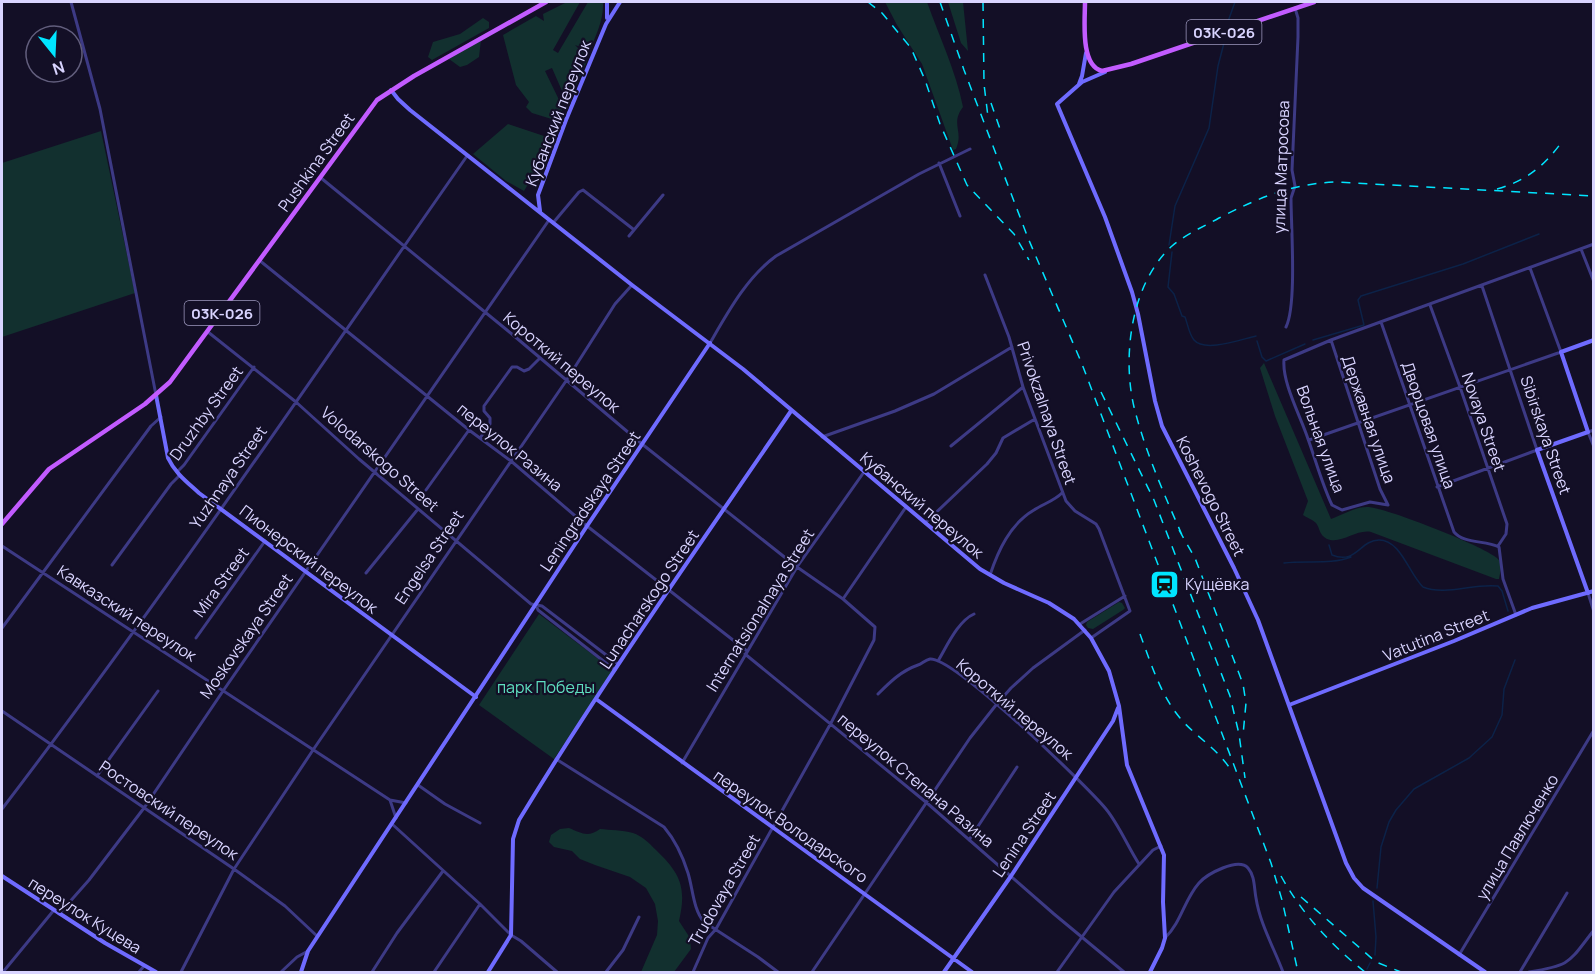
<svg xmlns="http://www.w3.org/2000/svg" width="1595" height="974" viewBox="0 0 1595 974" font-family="Manrope,sans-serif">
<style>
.green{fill:#12302f}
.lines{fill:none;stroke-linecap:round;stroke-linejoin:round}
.stream{stroke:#0c2248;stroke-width:1.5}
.street{stroke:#3d3a85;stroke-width:3}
.secondary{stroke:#6f6bff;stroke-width:4}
.primary{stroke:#c25bff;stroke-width:4.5}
.rail{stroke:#00e5ff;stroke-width:1.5;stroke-dasharray:9 8;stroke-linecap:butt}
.labels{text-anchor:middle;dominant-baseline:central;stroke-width:4.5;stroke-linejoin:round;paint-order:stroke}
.shield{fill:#130f26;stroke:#9e99be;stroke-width:1.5}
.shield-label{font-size:15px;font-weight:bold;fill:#d9d4ff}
.street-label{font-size:16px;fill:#d9d4ff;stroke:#130f26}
.poi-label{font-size:16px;fill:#d9d4ff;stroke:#130f26;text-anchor:start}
.park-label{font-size:16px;fill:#5fe0c0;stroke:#130f26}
</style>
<rect width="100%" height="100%" fill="#130f26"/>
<!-- green -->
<path class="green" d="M567,2H580L553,50L558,53L588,2H603C604,19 596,35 590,50L575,45L584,54L587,61L569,102L566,100L552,68L545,71L563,108L558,121L532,113L526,107L529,102L516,85L503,35L536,16L544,21L543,14Z
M885,2H927C939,36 956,71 963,107C950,124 964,131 956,149L953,150L922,64L897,25Z
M948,2H963L968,51L961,43Z
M483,18L489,22V28L432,60L428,57L433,42L460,34Z
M481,40L479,57L467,65L460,67L449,59Z
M508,124L550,138L552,144L524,191L506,181L473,154Z
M101,131L135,293L2,337V163Z
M1264,363L1331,519C1342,515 1355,507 1367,507C1382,506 1492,549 1499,560C1502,565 1500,574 1499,579H1496L1371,532C1356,529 1341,545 1327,539C1319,535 1320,528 1316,523C1312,519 1307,518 1303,515L1308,501L1275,416L1260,368Z
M1119,602L1122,603L1125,608L1123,610L1093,629L1088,628L1086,625L1087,622Z
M539,614L613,670L554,759L479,705Z
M569,828C581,833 588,838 600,829C610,830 622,830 633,833C642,836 649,843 656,850C680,873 687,887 679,921L690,938L691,949L674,972H641L657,935L658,921L655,904L646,888L630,877L595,865L580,859L572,851L554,847L549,842L551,835L560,829Z"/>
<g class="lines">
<!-- stream -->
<path class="stream" d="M1226,27L1235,2
M1169,245L1175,206L1209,128L1218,66L1224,43L1228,35
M1172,252L1168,287L1174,294L1182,316L1185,317C1188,325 1189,334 1194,340C1205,353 1242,339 1256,336
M1313,340L1364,325L1358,300L1361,296L1463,264L1539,234
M1257,341L1262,357L1266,361L1305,344
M1329,545L1332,555C1356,565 1360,540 1379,540C1401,540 1409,574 1423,587C1446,596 1473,583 1498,586L1502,591L1508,611
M1284,563C1306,560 1331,565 1351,557
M1377,888L1381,847L1389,822L1396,810L1414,789L1469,758L1492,737L1502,715L1504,689L1515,660
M1373,901L1376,937L1375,955
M1367,969L1370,963"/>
<!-- street -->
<path class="street" d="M71,2L100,109L156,395
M939,163L960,216
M321,178L513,335L642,444L797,567L843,599L875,627L874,640L831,723L716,929L708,938L693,972
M553,223L579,192L583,190L633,229
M629,236L663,195
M1581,249L1594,282
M259,260L469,430L511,461L587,526L747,651
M985,275L1009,337L1023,387L1066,501L1075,511L1096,524L1099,529L1130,611L1091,638
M1430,305L1460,387L1507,524L1506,534L1498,546
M1381,322L1454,532C1464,544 1485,540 1499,547L1503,579L1516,615
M1286,327C1297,305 1291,226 1291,198L1295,186L1292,170L1298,37V18L1295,8
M208,332L296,402L359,459L531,604L542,606L618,664
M1331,340L1380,489L1388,505
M710,343C728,312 747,277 776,256L919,174L970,149
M1594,430L1588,432L1594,447
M822,437L895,411L934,394L1012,347
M480,438L490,424V418L484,411V406L512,367H517L524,371L529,369L539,359
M1309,440L1561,352L1530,268
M951,446L1023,387
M177,472L184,465L254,367
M1437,487L1537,450L1482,286
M426,490L469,430
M1388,505L1370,502L1342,510L1332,505C1322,484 1316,461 1308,439C1301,417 1282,383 1284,360L1331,340L1594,244
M925,523L987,464L996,453L1003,438L1035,419
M2,546L390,800L406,803
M112,565L171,484L180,475
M366,573L418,509
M990,575C998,551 1010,524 1034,510C1043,504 1054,501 1062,493
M1588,593L1594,612
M843,599L906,507
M536,605L538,610L615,670
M1080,624L1125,596
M2,628L151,426L161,417
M196,638L265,541
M745,654L927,803L1054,914L1124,972
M938,661C947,646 958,621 974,614
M878,694C890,682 901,671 918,665C922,664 925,660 930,659C954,657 1086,785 1106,809C1119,825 1128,847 1139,864
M2,711L234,869L285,906L317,936
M556,759L664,827C675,840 683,857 688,873C693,889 693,909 704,922L758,957L778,972
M682,763L797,567L864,472
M97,776L158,691
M418,785L445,804L480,823
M390,800L396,818
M2,809C164,597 314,375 467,156
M392,824L480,904L511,935L521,941L557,972
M969,840L1017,767
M59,914L89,880L144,808L223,691L549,220
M1165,938C1182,921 1184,900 1199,883C1207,874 1238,857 1248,868C1255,876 1254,888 1256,898C1260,924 1274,948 1283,972
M1459,955L1594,730
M3,972L54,910
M139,972L144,966
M181,972L234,869L313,750L566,381L615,304L632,285
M281,972L297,957L308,951
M372,972L397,933L443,871
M434,972L480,904
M606,972L623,950L639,917
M812,972L970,738L996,705L1011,688L1033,668L1085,630
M1057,972L1114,892L1153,850L1161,846
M1520,972L1567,893
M1529,972C1572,965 1568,963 1594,930"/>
<!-- secondary -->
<path class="secondary" d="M607,18V2
M1105,72L1082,82L1057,104L1105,217L1132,292L1138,314L1155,401L1162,426L1234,568L1258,620L1346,863L1354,878L1363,888L1485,972
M1079,84L1082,76L1086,53
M391,90L398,99L410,110L632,285L743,369L980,569L1004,583L1049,603L1074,619L1091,638L1109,671L1119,706L1127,765L1164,855L1163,902L1165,938L1162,948L1150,972
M540,211L538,195L566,120L606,24L620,2
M156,395L168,458C175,473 187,482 199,493L476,697
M1588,593L1537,450L1588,432L1561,352L1594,340
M596,699C721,791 847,880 972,972
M1289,705L1454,641L1532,608L1594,591
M2,876L105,943L156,972
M301,972L308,951L587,526L710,343
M488,972L511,935L513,839L519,820C604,680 699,546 791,411
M944,972L1011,876L1113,721L1118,708"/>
<!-- primary -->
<path class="primary" d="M1085,2C1085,20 1080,66 1102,71L1131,64L1314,2
M2,524L49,469L145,404L170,382L377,100L414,76L546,2"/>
<!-- rail -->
<path class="rail" d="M868,2L882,13L911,48L925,80L940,124L967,185L1014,234L1029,260
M940,2L964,70L1028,238L1082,364L1271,863L1282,900L1298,972
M983,2L984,84L988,117
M991,103L1000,129
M1497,189C1526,181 1544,166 1561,143
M1101,392L1154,500L1230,696L1239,734L1245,778
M1179,530L1195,558L1243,684L1246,703L1243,735
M1182,535C1164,494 1145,451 1134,407C1122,356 1131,283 1172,246C1186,234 1203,227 1219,218C1258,198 1291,184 1335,182L1594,196
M1140,634C1151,663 1160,694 1180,718C1195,736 1214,746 1229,767
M1281,876C1302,914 1332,946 1365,972
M1301,897L1376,962L1401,972"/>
</g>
<!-- icons -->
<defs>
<symbol id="station-square" viewBox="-11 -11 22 22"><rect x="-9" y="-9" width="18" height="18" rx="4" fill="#00e5ff" stroke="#130f26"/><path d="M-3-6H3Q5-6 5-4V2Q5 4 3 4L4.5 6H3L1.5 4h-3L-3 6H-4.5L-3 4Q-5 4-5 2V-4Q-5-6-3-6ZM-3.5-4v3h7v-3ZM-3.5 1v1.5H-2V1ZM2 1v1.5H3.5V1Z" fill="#111"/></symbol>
</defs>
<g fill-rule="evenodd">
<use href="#station-square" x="1148" y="568" width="33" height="33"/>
</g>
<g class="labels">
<!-- shield labels -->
<g class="shield">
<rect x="1186.5" y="20" width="75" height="24" rx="4.5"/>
<rect x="184.5" y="301" width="75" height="24" rx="4.5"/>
</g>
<g class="shield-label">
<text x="1224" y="32">03К-026</text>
<text x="222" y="313">03К-026</text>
</g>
<!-- street labels -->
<g class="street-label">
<text transform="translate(558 113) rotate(-69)">Кубанский переулок</text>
<text transform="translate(316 162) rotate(-54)">Pushkina Street</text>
<text transform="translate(1281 167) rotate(-88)">улица Матросова</text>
<text transform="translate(562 362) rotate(40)">Короткий переулок</text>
<text transform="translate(206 413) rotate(-54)">Druzhby Street</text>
<text transform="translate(1047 413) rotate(71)">Privokzalnaya Street</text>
<text transform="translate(1369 419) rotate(71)">Державная улица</text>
<text transform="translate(1484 422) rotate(71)">Novaya Street</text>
<text transform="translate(1429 425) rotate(71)">Дворцовая улица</text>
<text transform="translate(1546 435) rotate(71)">Sibirskaya Street</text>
<text transform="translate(1321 439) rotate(70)">Вольная улица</text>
<text transform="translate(510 447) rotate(39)">переулок Разина</text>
<text transform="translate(380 459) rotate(41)">Volodarskogo Street</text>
<text transform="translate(228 477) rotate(-55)">Yuzhnaya Street</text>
<text transform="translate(1211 496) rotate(63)">Koshevogo Street</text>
<text transform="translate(590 501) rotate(-56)">Leningradskaya Street</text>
<text transform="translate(922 505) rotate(40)">Кубанский переулок</text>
<text transform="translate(429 557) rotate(-56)">Engelsa Street</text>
<text transform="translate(309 559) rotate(37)">Пионерский переулок</text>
<text transform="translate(221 582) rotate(-54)">Mira Street</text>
<text transform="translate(649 599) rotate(-56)">Lunacharskogo Street</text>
<text transform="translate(760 610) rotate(-58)">Internatsionalnaya Street</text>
<text transform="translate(127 613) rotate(33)">Кавказский переулок</text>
<text transform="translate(1436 635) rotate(-22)">Vatutina Street</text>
<text transform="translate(246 636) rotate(-55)">Moskovskaya Street</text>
<text transform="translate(1015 709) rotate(40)">Короткий переулок</text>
<text transform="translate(916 780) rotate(40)">переулок Степана Разина</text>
<text transform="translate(169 810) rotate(34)">Ростовский переулок</text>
<text transform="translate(791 826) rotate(35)">переулок Володарского</text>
<text transform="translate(1024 834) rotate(-56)">Lenina Street</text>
<text transform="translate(1517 837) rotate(-59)">улица Павлюченко</text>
<text transform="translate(724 890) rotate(-60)">Trudovaya Street</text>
<text transform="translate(85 915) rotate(32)">переулок Куцева</text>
</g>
<!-- poi labels -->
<g class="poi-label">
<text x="1185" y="584">Кущёвка</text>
</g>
<!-- park labels -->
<g class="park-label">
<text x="546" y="687">парк Победы</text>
</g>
</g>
<!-- border -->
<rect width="1595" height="974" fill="none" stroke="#d9d4ff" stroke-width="6"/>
<!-- north arrow -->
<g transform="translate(54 54) rotate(162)"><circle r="28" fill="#130f26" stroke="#625e7d" stroke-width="1.5"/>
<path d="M0-4.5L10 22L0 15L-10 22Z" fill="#00e5ff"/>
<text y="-9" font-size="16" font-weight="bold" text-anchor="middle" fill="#d9d4ff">N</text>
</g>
</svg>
